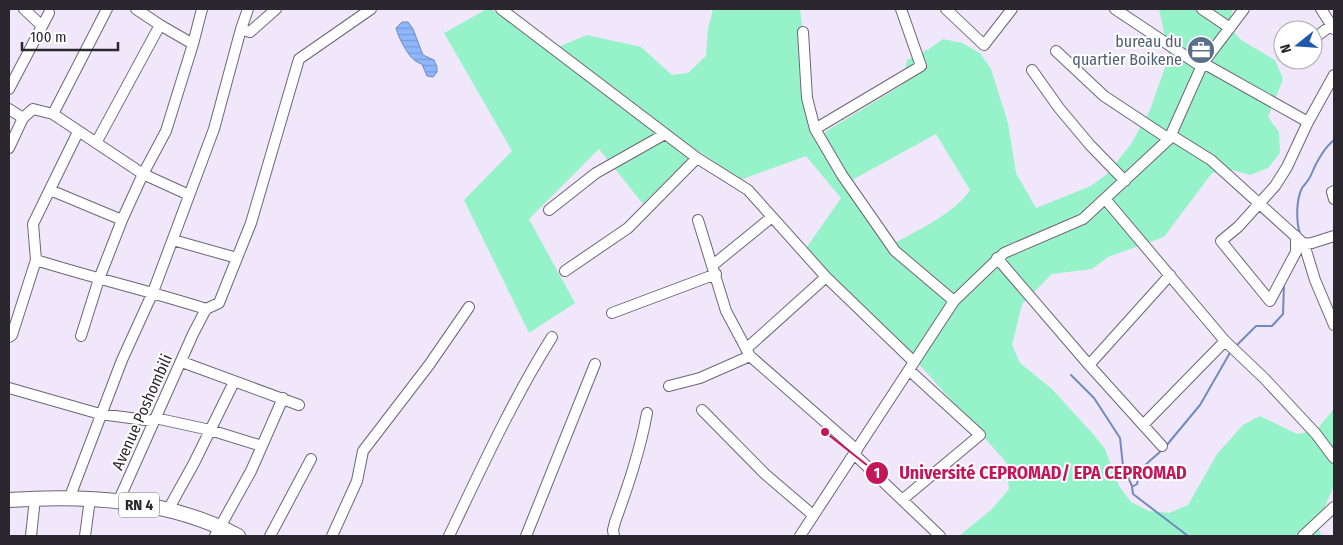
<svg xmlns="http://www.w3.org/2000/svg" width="1343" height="545" viewBox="0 0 1343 545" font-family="'Fira Sans Condensed',sans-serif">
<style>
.grass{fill:#96f3c9;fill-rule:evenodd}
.water{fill:url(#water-rules);stroke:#708bbe}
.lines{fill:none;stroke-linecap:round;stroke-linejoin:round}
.stream{stroke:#708bbe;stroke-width:2}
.minor-casing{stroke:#6e6576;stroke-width:12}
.highway-casing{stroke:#6e6576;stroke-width:16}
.minor{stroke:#fff;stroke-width:10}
.highway{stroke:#fff;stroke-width:14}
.labels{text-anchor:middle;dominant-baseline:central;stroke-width:4;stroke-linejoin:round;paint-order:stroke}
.shield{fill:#fff;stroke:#6b686d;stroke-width:1}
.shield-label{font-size:15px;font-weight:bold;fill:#2b272e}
.service-label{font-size:16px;fill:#4e5e75;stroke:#fff;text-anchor:end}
.street-label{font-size:16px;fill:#2b272e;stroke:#fff}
.leader{fill:none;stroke:#c2185b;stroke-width:2}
.callout-dot{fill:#c2185b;stroke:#fff;stroke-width:2}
.mark-label{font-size:15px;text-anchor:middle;font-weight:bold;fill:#fff}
.callout-label{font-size:18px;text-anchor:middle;font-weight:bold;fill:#c2185b;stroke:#fff;stroke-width:4;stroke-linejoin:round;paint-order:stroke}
</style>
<defs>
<pattern id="water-rules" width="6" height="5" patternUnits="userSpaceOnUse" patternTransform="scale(1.25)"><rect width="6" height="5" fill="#8db6fb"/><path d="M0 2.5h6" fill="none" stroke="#7a9cd7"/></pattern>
</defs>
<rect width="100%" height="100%" fill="#f1e7fa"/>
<!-- grass -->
<path class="grass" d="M487,9H491L548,51L587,35L641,47L672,75L688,73L706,56L708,29L713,9H800L810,96L820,135L902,85L907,60L929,49L943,39L962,43L980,53L991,69L1008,123L1016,173L1036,208L1091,186L1107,174L1131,144L1150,110L1169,56L1159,9H1233L1228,25L1241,40L1275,60L1283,79L1268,117L1279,132L1280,153L1268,168L1250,175L1232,170L1212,173L1164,237L1108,257L1092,269L1052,274L1022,304L1012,345L1020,363L1052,389L1093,434L1105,449L1119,486L1131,502L1149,511L1169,513L1188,505L1217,454L1243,425L1260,416L1297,434L1316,430L1334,409V485L1317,526L1322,536H959L992,509L1009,489L1006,462L918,363L838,283L807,247L841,198L806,156L740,180L697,150L643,204L599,149L529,219L575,303L529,333L464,200L512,151L444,33ZM936,134L970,190C956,212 916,232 892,244L852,180Z"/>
<!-- water -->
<path class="water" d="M402,22H408L413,29L423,55L434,60L437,67V72L433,77L427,76L422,64C410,62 399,39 396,28Z"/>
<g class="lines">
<!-- stream -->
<path class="stream" d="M1300,234C1296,221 1296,200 1302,188C1305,184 1309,180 1311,175C1316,163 1324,148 1334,140
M1236,346L1256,326H1272L1283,314L1284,284
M1071,375L1094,398L1120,438L1123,466L1132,486
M1166,446L1200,405L1231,351
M1163,449C1149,463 1141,464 1137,484L1132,487L1133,494L1188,536"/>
<defs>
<path id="minor" d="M24,9L42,26
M136,9L160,25L193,44
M501,9L697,158L748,190L826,277L914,362
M946,9L984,45L1012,9
M1115,9L1202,67
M1202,9L1230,28
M1321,9L1334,29
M241,29L250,32L276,9
M803,32L807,98L815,129L842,175L895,251L954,301
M1313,39L1332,25
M1056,51L1104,96L1169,139
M1203,63L1308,122
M1032,70L1059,108L1090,145L1125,181
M9,89L49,13
M9,109L23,118L33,109L53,114L143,174L189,195
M53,114L107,9
M815,129L921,66L901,9
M1171,135L1211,160L1304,244L1312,243L1334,236
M96,143L160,25
M9,148L23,118
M50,190L122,220
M1334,191L1332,192L1334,199
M1106,200L1225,341L1264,378L1316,434L1334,458
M549,210L596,173L665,134
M698,220L726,311L750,356L857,450
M1296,236V252L1270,301L1221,241L1238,227L1275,186L1287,167L1308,122L1334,75
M173,240L237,258
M1304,244L1315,280L1334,325
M997,258L1089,365L1162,446
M36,260C93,278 150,291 206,309
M713,265L772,217
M565,271L628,228L697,158
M612,313L716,274
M81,336L99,279L122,220L143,174L166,131L193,44L202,9
M9,337L12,335L36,260L33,224L78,132
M746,349L826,277
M182,362L299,405
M1089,365L1170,275
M669,386L700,378L750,356
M9,388L100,414L153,421
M702,410L765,474L813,515
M155,418L210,430L262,446
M1143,425L1225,341
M854,454L940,536
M69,499L122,360L153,292L214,129L241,29L248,9
M902,500L980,435L909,370
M118,502L193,334L206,309L219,303L251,223L299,59L371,9
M168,510L194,463L234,382
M31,536L35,498
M85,536L90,499
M215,536L251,471L283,398
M270,536L311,459
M332,536L357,481L363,451L429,365L469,307
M449,536C481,469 513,399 552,337
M526,536L595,364
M614,536L613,530L615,522C628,486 640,451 647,413
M800,536L954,301L1004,253L1083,219L1169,139L1203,63L1244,9
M1303,536L1334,507"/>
<path id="highway" d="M9,500C86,495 169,499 238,536"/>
</defs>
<!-- minor casing -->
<use href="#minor" class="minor-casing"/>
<!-- highway casing -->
<use href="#highway" class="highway-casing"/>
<!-- minor -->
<use href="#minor" class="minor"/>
<!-- highway -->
<use href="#highway" class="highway"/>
</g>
<!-- icons -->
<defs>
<symbol id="office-disc" viewBox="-11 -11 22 22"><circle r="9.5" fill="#5c6f8a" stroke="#fff"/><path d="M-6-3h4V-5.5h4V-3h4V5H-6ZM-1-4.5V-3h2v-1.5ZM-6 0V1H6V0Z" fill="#fff"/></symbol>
</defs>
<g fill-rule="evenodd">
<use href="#office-disc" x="1185" y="34" width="32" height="32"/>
</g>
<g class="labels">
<!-- shield labels -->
<rect class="shield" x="119" y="492.5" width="40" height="25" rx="4"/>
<g class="shield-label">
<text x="139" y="505">RN 4</text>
</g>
<!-- service labels -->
<g class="service-label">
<text x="1182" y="41">bureau du<tspan x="1182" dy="18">quartier Boikene</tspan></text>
</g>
<!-- street labels -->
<g class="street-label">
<text transform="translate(142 412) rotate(-66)">Avenue Poshombili</text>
</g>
</g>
<!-- callouts -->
<path class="leader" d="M825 432L877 473"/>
<g class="callout-dot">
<circle cx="825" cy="432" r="5"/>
<circle cx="877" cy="473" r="12"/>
</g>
<g class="mark-label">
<text x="877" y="478">1</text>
</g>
<g class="callout-label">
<text x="1043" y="479">Université CEPROMAD/ EPA CEPROMAD</text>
</g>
<!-- border -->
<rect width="1343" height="545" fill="none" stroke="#2b272e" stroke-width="20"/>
<!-- north arrow -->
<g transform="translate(1298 45) rotate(253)"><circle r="24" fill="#ffffff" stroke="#aaa9ab"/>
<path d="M0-4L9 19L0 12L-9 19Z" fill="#1f58aa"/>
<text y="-8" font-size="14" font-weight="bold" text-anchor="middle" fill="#2b272e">N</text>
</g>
<!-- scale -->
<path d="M22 42v8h96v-8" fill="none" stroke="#2b272e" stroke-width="2.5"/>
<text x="30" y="42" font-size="15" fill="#2b272e" stroke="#ffffff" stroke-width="4" paint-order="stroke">100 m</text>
</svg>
